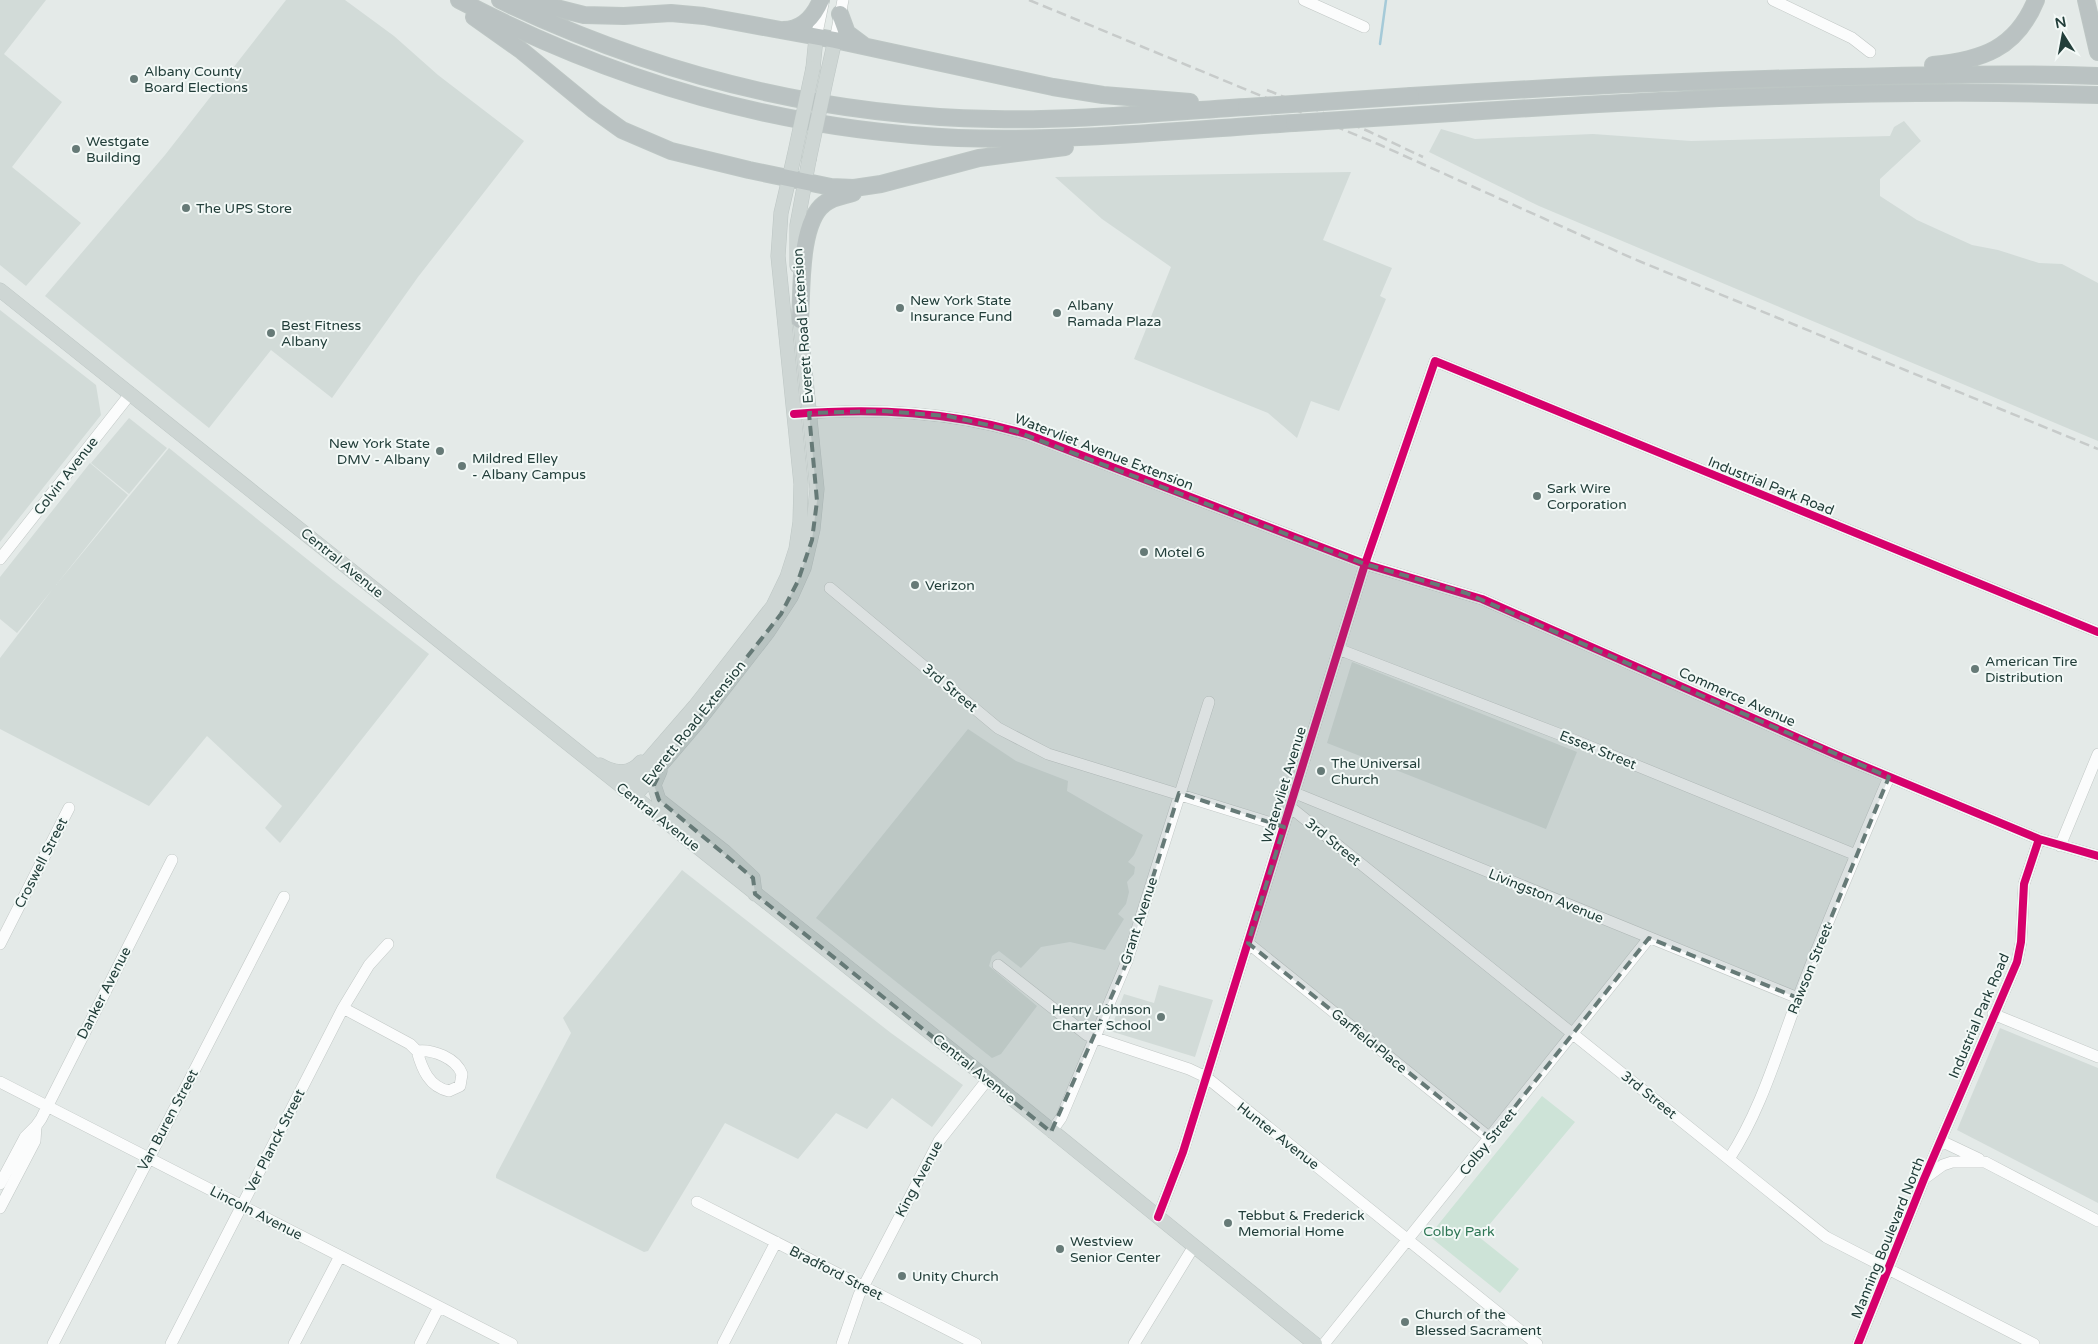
<svg xmlns="http://www.w3.org/2000/svg" width="2098" height="1344" viewBox="0 0 2098 1344" font-family="'Varela Round',sans-serif">
<style>
.built{fill:#d2dbd8}
.green{fill:#cde3d7}
.lines{fill:none;stroke-linecap:round;stroke-linejoin:round}
.stream{stroke:#a5cad8;stroke-width:2.5}
.minor-casing{stroke:#c1c7c5;stroke-width:12}
.major-casing{stroke:#bdc6c4;stroke-width:15}
.highway-casing{stroke:#bdc6c4;stroke-width:18}
.minor{stroke:#fbfcfc;stroke-width:11}
.major{stroke:#ced6d4;stroke-width:14}
.highway{stroke:#bac2c2;stroke-width:16}
.rail{stroke:#c7cbca;stroke-width:2.5;stroke-dasharray:10 5;stroke-linecap:butt}
.major-bridge-casing{stroke:#bdc6c4;stroke-width:15;stroke-linecap:butt}
.highway-bridge-casing{stroke:#bdc6c4;stroke-width:18;stroke-linecap:butt}
.major-bridge{stroke:#ced6d4;stroke-width:14}
.highway-bridge{stroke:#bac2c2;stroke-width:16}
.cycleway-casing{stroke:#f3f9f7;stroke-width:11}
.cycleway{stroke:#d6006c;stroke-width:8}
.marked{fill:#667a77;fill-opacity:0.2;stroke:#667a77;stroke-width:4;stroke-dasharray:10 6;stroke-linejoin:round}
.poi-dot{fill:#667a77;stroke:#f3f9f7;stroke-width:2}
.labels{text-anchor:middle;dominant-baseline:central;stroke-width:4;stroke-linejoin:round;paint-order:stroke}
.poi-label{font-size:14px;fill:#223e3a;stroke:#f3f9f7;text-anchor:start}
.street-label{font-size:14px;fill:#223e3a;stroke:#f3f9f7}
.park-label{font-size:14px;fill:#2c7553;stroke:#f3f9f7}
</style>
<rect width="100%" height="100%" fill="#e4eae8"/>
<!-- built -->
<path class="built" d="M0,0H46L4,54L62,102L12,167L81,223L26,286L0,265Z
M286,0H345L394,36L438,75L524,141L418,277L332,398L271,350L209,428L45,296L165,155Z
M1904,121L1921,141L1880,179V196L1917,220L1972,245L1998,250L2039,263L2062,264L2098,283V441L1539,206L1429,152L1441,129L1475,139L1593,134L1691,141L1890,136L1894,127Z
M1351,172L1323,240L1392,268L1380,296L1386,299L1339,411L1311,401L1297,438L1268,413L1134,359L1171,267L1102,219L1055,177Z
M0,310L96,385L101,415L0,542Z
M129,418L167,448L129,494L91,463Z
M169,448L333,580L429,654L280,843L265,828L282,806L207,736L149,806L0,729V658L52,590L17,633L0,619V577L90,463L128,495L56,585Z
M1352,662L1577,752L1546,829L1327,743Z
M968,729L1016,761L1068,781L1067,791L1143,835L1134,855L1128,862L1135,867L1134,874L1127,882L1129,892L1126,904L1118,914L1124,919L1105,950L1070,942L1041,947L1021,968L999,951L992,956L989,966L1037,1006L1001,1054L992,1058L816,918Z
M682,870L891,1033L963,1085L932,1127L892,1098L867,1129L836,1113L798,1159L725,1123L648,1251L644,1252L496,1178V1175L571,1033L563,1018Z
M1159,985L1213,1000L1195,1057L1110,1031L1124,994L1154,1003Z
M2000,1028L2098,1068V1203L1957,1130Z"/>
<!-- green -->
<path class="green" d="M1542,1096L1575,1122L1479,1237L1519,1269L1500,1293L1429,1236Z"/>
<g class="lines">
<!-- stream -->
<path class="stream" d="M1380,44L1386,0"/>
<defs>
<path id="minor" d="M1304,0L1364,27
M1773,0L1852,38L1870,52
M816,38L823,4
M835,40L843,0
M794,414C874,408 951,411 1029,435L1365,564L1482,599L1837,755L2039,839L2098,856
M0,559L131,393
M830,588L998,728L1048,754L1284,827
M1338,649L1564,736L1856,855
M1295,793L1798,998
M1290,807L1826,1237L2034,1344
M2060,846L2098,754
M1248,943L1490,1138
M0,944L69,808
M998,965L1087,1035L1189,1069L1206,1077L1537,1344
M343,1008L410,1044L417,1051
M1993,1014L2098,1057
M417,1051C433,1049 456,1058 462,1074L460,1086L449,1091C429,1087 422,1069 417,1051Z
M0,1082L512,1344
M1051,1132L1061,1118L1127,961L1209,702
M1941,1141L1979,1159
M1729,1159C1761,1110 1777,1053 1798,998C1826,924 1858,850 1889,777
M1925,1178L1943,1165L1952,1162H1985L2098,1221
M0,1184L25,1137L36,1126L41,1119L172,860
M697,1202L976,1344
M0,1208L35,1141L36,1126
M1158,1217L1183,1152L1365,564L1435,361L2098,632
M53,1344L284,897
M171,1344L343,1008L369,965L388,944
M294,1344L340,1256
M420,1344L439,1307
M723,1344L776,1242
M842,1344L859,1295L939,1141L988,1079
M1134,1344L1194,1246
M1324,1344L1649,938
M1858,1344L1924,1179L2017,962L2021,942L2024,884L2039,839"/>
<path id="major" d="M813,68L816,38
M828,71L835,40
M797,266V225L809,160
M0,290L988,1079L1315,1344
M600,765C614,773 629,776 641,762
M660,771L654,785L659,800L725,852L753,878L755,894
M623,789L695,706L773,606L787,577L796,549L800,522L801,484L778,256L781,213L794,157
M634,797L698,722L768,632L791,597L804,568L813,529L817,489L799,310"/>
<path id="highway" d="M459,0C614,82 782,130 958,138C1070,142 1182,130 1294,123
M500,0C655,74 821,116 993,119C1077,121 1162,112 1246,107
M525,0L584,15L624,16L671,13L704,16L835,40L1053,87L1103,95L1190,102
M2086,0L2098,52
M840,14L847,33L863,45
M474,17L522,51L594,110L622,130L671,151L749,170L831,187L854,188L881,184L979,158L1065,147
M783,30C802,30 814,17 821,0
M1933,65C1982,60 2016,49 2036,0
M1411,96C1555,87 1700,80 1845,77C1929,75 2014,73 2098,76
M1452,113C1667,99 1883,88 2098,95
M800,320C802,290 799,223 824,204C832,197 843,196 853,193"/>
</defs>
<!-- minor casing -->
<use href="#minor" class="minor-casing"/>
<!-- major casing -->
<use href="#major" class="major-casing"/>
<!-- highway casing -->
<use href="#highway" class="highway-casing"/>
<!-- minor -->
<use href="#minor" class="minor"/>
<!-- major -->
<use href="#major" class="major"/>
<!-- highway -->
<use href="#highway" class="highway"/>
<!-- rail -->
<path class="rail" d="M1029,0L1378,144L1634,259L2098,449
M1267,90L1368,131L1423,157"/>
<defs>
<path id="major-bridge" d="M794,157L813,68
M809,160L828,71"/>
<path id="highway-bridge" d="M1246,107L1411,96
M1294,123L1452,113"/>
</defs>
<!-- major-bridge casing -->
<use href="#major-bridge" class="major-bridge-casing"/>
<!-- highway-bridge casing -->
<use href="#highway-bridge" class="highway-bridge-casing"/>
<!-- major-bridge -->
<use href="#major-bridge" class="major-bridge"/>
<!-- highway-bridge -->
<use href="#highway-bridge" class="highway-bridge"/>
<defs>
<path id="cycleway" d="M794,414C874,408 951,411 1029,435L1365,564L1482,599L1837,755L2039,839L2098,856
M1158,1217L1183,1152L1365,564L1435,361L2098,632
M1858,1344L1924,1179L2017,962L2021,942L2024,884L2039,839"/>
</defs>
<!-- cycleway casing -->
<use href="#cycleway" class="cycleway-casing"/>
<!-- cycleway -->
<use href="#cycleway" class="cycleway"/>
</g>
<!-- marked area -->
<path class="marked" d="M883,411L948,416L1015,431L1365,564L1466,593L1889,777L1798,998L1649,938L1490,1138L1248,943L1284,827L1179,793L1126,964L1051,1132L755,894L753,878L659,800L654,785L668,757L781,614L798,581L812,540L817,501L809,413Z"/>
<!-- markers -->
<g class="poi-dot">
<circle cx="134" cy="79" r="5"/>
<circle cx="76" cy="149" r="5"/>
<circle cx="186" cy="208" r="5"/>
<circle cx="900" cy="308" r="5"/>
<circle cx="1057" cy="313" r="5"/>
<circle cx="271" cy="333" r="5"/>
<circle cx="440" cy="451" r="5"/>
<circle cx="462" cy="466" r="5"/>
<circle cx="1537" cy="496" r="5"/>
<circle cx="1144" cy="552" r="5"/>
<circle cx="915" cy="585" r="5"/>
<circle cx="1975" cy="669" r="5"/>
<circle cx="1321" cy="771" r="5"/>
<circle cx="1161" cy="1017" r="5"/>
<circle cx="1228" cy="1223" r="5"/>
<circle cx="1060" cy="1249" r="5"/>
<circle cx="902" cy="1276" r="5"/>
<circle cx="1405" cy="1322" r="5"/>
</g>
<g class="labels">
<!-- poi labels -->
<g class="poi-label">
<text x="144" y="71">Albany County<tspan x="144" dy="16">Board Elections</tspan></text>
<text x="86" y="141">Westgate<tspan x="86" dy="16">Building</tspan></text>
<text x="196" y="208">The UPS Store</text>
<text x="910" y="300">New York State<tspan x="910" dy="16">Insurance Fund</tspan></text>
<text x="1067" y="305">Albany<tspan x="1067" dy="16">Ramada Plaza</tspan></text>
<text x="281" y="325">Best Fitness<tspan x="281" dy="16">Albany</tspan></text>
<text x="430" y="443" text-anchor="end">New York State<tspan x="430" dy="16">DMV - Albany</tspan></text>
<text x="472" y="458">Mildred Elley<tspan x="472" dy="16">- Albany Campus</tspan></text>
<text x="1547" y="488">Sark Wire<tspan x="1547" dy="16">Corporation</tspan></text>
<text x="1154" y="552">Motel 6</text>
<text x="925" y="585">Verizon</text>
<text x="1985" y="661">American Tire<tspan x="1985" dy="16">Distribution</tspan></text>
<text x="1331" y="763">The Universal<tspan x="1331" dy="16">Church</tspan></text>
<text x="1151" y="1009" text-anchor="end">Henry Johnson<tspan x="1151" dy="16">Charter School</tspan></text>
<text x="1238" y="1215">Tebbut &amp; Frederick<tspan x="1238" dy="16">Memorial Home</tspan></text>
<text x="1070" y="1241">Westview<tspan x="1070" dy="16">Senior Center</tspan></text>
<text x="912" y="1276">Unity Church</text>
<text x="1415" y="1314">Church of the<tspan x="1415" dy="16">Blessed Sacrament</tspan></text>
</g>
<!-- street labels -->
<g class="street-label">
<text transform="translate(803 326) rotate(-94)">Everett Road Extension</text>
<text transform="translate(1104 452) rotate(21)">Watervliet Avenue Extension</text>
<text transform="translate(66 476) rotate(-52)">Colvin Avenue</text>
<text transform="translate(1771 486) rotate(22)">Industrial Park Road</text>
<text transform="translate(342 563) rotate(39)">Central Avenue</text>
<text transform="translate(950 688) rotate(40)">3rd Street</text>
<text transform="translate(1737 697) rotate(24)">Commerce Avenue</text>
<text transform="translate(694 723) rotate(-51)">Everett Road Extension</text>
<text transform="translate(1598 750) rotate(22)">Essex Street</text>
<text transform="translate(1284 785) rotate(-73)">Watervliet Avenue</text>
<text transform="translate(658 817) rotate(38)">Central Avenue</text>
<text transform="translate(1333 842) rotate(39)">3rd Street</text>
<text transform="translate(41 863) rotate(-63)">Croswell Street</text>
<text transform="translate(1546 896) rotate(22)">Livingston Avenue</text>
<text transform="translate(1139 921) rotate(-72)">Grant Avenue</text>
<text transform="translate(1810 969) rotate(-68)">Rawson Street</text>
<text transform="translate(104 993) rotate(-63)">Danker Avenue</text>
<text transform="translate(1979 1016) rotate(-67)">Industrial Park Road</text>
<text transform="translate(1369 1041) rotate(39)">Garfield Place</text>
<text transform="translate(974 1069) rotate(39)">Central Avenue</text>
<text transform="translate(1649 1095) rotate(39)">3rd Street</text>
<text transform="translate(168 1120) rotate(-62)">Van Buren Street</text>
<text transform="translate(1278 1136) rotate(38)">Hunter Avenue</text>
<text transform="translate(275 1141) rotate(-63)">Ver Planck Street</text>
<text transform="translate(1488 1142) rotate(-51)">Colby Street</text>
<text transform="translate(919 1179) rotate(-62)">King Avenue</text>
<text transform="translate(256 1213) rotate(27)">Lincoln Avenue</text>
<text transform="translate(1888 1238) rotate(-68)">Manning Boulevard North</text>
<text transform="translate(836 1273) rotate(27)">Bradford Street</text>
</g>
<!-- park labels -->
<g class="park-label">
<text x="1459" y="1231">Colby Park</text>
</g>
</g>
<!-- north arrow -->
<g transform="translate(2063 35) rotate(349)" stroke="#f3f9f7" stroke-width="4" paint-order="stroke">
<path d="M0-4L9 19L0 12L-9 19Z" fill="#223e3a"/>
<text y="-8" font-size="14" font-weight="bold" text-anchor="middle" fill="#223e3a">N</text>
</g>
</svg>
